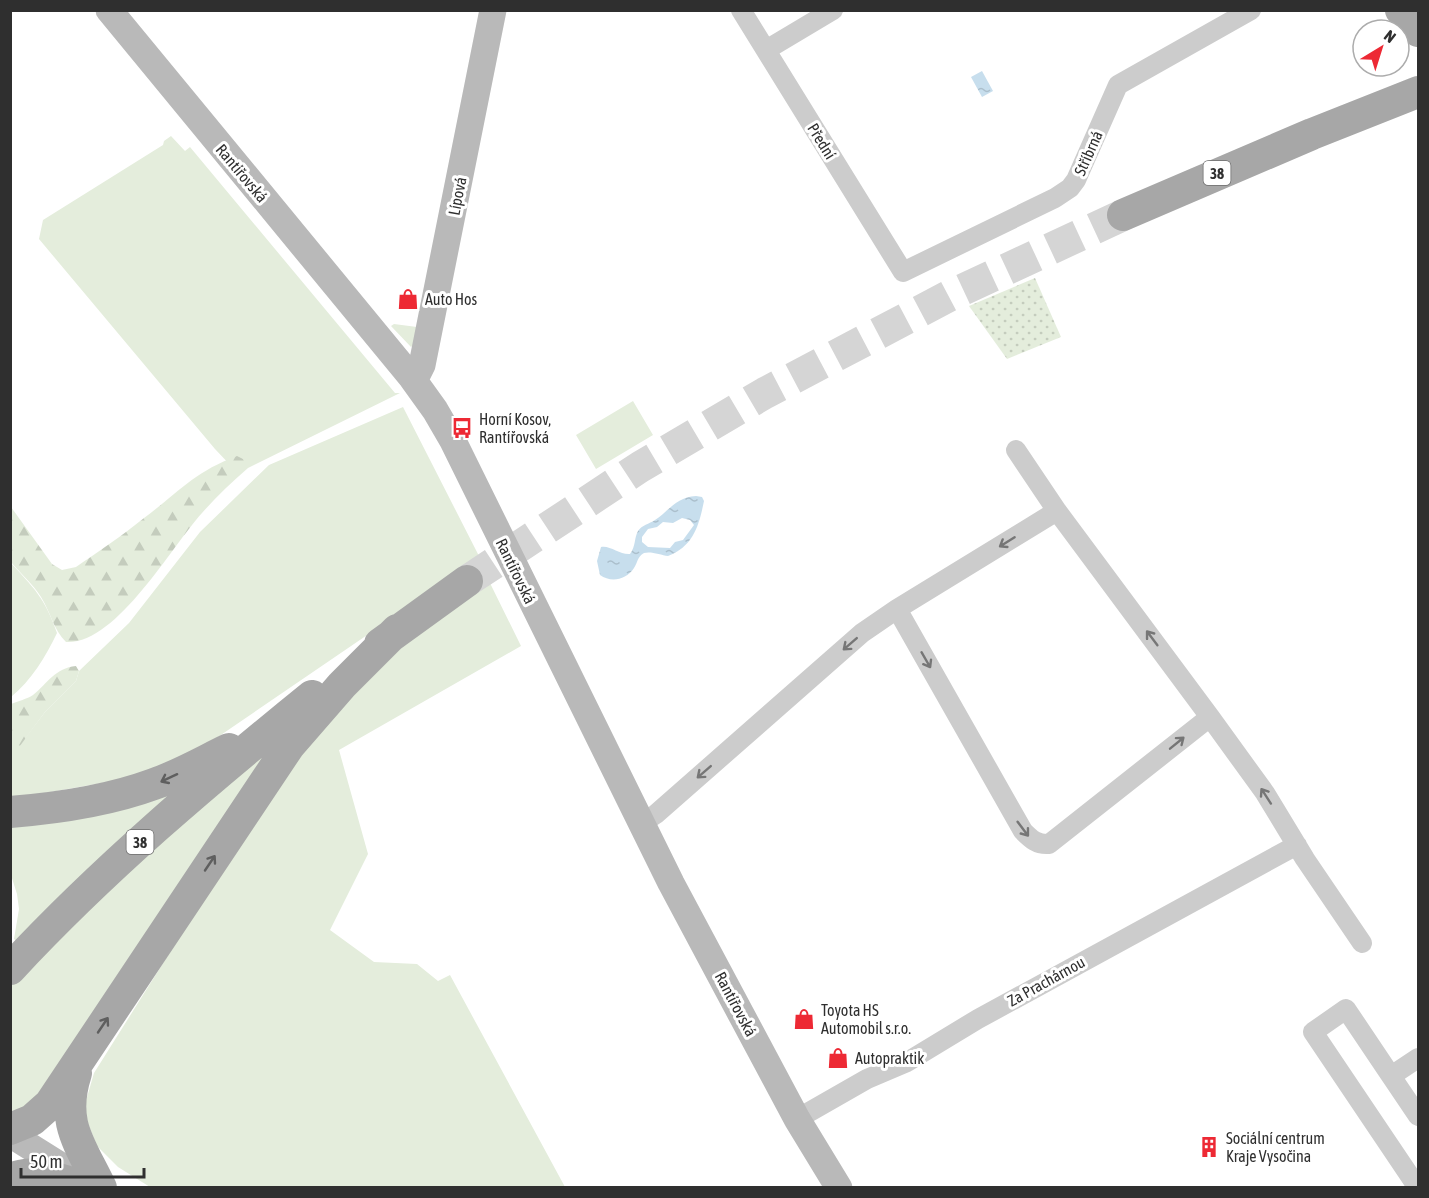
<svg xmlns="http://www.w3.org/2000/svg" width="1429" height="1198" viewBox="0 0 1429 1198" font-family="'Asap Condensed',sans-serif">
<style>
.grass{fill:#e4eddc}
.forest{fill:url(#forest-firs)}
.park{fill:url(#park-dots)}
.water{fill:url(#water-ripples);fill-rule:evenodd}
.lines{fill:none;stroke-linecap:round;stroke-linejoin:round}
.primary-tunnel{stroke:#d5d5d5;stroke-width:32;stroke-dasharray:32 16;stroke-linecap:butt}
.street{stroke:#ccc;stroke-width:20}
.secondary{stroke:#b9b9b9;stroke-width:27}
.primary{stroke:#a7a7a7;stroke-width:32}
.oneway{stroke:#767676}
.oneway2{stroke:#5f5f5f}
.labels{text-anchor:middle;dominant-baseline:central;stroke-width:6;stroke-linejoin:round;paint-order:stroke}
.shield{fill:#fff;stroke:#6d6d6d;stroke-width:1.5}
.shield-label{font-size:15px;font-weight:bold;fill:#2f2f2f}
.street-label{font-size:16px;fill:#2f2f2f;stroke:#fff}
.poi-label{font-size:16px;fill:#2f2f2f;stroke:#fff;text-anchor:start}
</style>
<defs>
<pattern id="forest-firs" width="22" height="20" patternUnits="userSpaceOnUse" patternTransform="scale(1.5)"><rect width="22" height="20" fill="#e4eddc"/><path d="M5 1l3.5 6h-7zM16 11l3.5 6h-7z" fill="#c4ccbd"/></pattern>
<pattern id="park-dots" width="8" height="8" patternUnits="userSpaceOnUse" patternTransform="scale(1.5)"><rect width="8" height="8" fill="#e4eddc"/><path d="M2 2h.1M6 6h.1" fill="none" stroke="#c4ccbd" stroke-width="1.8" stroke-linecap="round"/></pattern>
<pattern id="water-ripples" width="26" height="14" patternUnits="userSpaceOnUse" patternTransform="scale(1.5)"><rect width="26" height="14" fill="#c7deed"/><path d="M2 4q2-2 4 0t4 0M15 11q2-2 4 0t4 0" fill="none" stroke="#abbfcc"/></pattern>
</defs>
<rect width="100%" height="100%" fill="#fff"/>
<!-- grass -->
<path class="grass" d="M171,136L185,151L190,147L395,393H400L248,468H233L215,449L39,239L43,220L163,145L164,141Z
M394,324L417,327L413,345L411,347L391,326Z
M633,401L653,435L596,469L576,435Z
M403,407L480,558L193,754L136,777L11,799L10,758L45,712L76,681L79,671L129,623L200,532L269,465Z
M10,562C34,588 45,598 57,633C46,656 31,681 11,697Z
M488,579L521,646L339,750L368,854L330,930L374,962L417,964L438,981L450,975L565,1187H150L118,1167L97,1146L83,1111L94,1073L270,793L320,724L399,644Z
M292,727L127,972L27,1109L10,1111V987L120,877Z
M186,784L18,942L14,939L19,909L17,894L11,875L10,821Z"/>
<!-- forest -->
<path class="forest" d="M237,456L247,461L248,468C232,482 216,497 202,513C171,547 116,645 66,642C53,629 51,613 41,597C33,584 21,574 11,562V507L52,564L62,570L76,567C99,551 122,536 144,518C179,492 194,472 237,456Z
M76,666L79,671L76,681L45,712L11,758V704C18,701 27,699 33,695C48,683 55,668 76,666Z"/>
<!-- park -->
<path class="park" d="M1035,278L1061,337L1007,359L969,306Z"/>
<!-- water -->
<path class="water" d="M982,71L993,91L982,97L971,77Z
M696,496L702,497L704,501C699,525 694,546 668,556C661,555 651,551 644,553C637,557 638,562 634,568C626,580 611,583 600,575L597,561L601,547C610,545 620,555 630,554C636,546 634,538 638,531C642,525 649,524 655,520C669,511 676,497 696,496ZM682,518L690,520L694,525L683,540L675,542L670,548L648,547L642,542V537L648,529L657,527L663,522L673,523Z"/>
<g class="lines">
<!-- primary-tunnel -->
<path class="primary-tunnel" d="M467,581L640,467L765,393L949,296L1123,215"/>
<!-- street -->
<path class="street" d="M741,10L903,272L1055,198L1070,188L1076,180L1118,85L1251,10
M766,50L833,10
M1016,450L1057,511L1210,717L1265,793L1305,859L1362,943
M897,609L1023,831C1031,839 1037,845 1049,844L1210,717
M641,824L656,814L862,633L897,609L1057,511
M1391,1076L1418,1116
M797,1119L867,1079L907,1062L978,1019L1297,845
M1418,1188L1313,1032L1346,1009L1391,1076L1418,1058"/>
<!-- secondary -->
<path class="secondary" d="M109,10L412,378L435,410L453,441L671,883L797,1119L839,1188
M412,378L418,373L422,365L493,10
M10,1134L85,1181"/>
<!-- primary -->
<path class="primary" d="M1401,10L1418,31
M1123,215L1312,134L1418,92
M380,644L467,581
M10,812C60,808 108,801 154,784C180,775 204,761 229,749
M10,969C103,869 207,781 312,696
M76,1073C60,1123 80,1144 101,1188
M10,1129L32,1120L50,1104L289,746L342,685L397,630
M10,1179C36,1168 62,1180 86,1188"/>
</g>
<!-- one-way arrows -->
<defs><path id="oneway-shaft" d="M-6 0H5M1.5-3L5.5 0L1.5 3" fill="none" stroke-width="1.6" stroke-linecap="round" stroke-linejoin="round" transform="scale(1.5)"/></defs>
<g class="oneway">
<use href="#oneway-shaft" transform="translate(1007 542) rotate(148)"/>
<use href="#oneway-shaft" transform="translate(1152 638) rotate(-127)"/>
<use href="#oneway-shaft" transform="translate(850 644) rotate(139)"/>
<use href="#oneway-shaft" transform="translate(926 660) rotate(60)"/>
<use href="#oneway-shaft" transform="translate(1177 743) rotate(-39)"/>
<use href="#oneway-shaft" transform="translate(704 772) rotate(139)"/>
<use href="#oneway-shaft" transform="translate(1266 796) rotate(-123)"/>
<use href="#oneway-shaft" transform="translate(1023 829) rotate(53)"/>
</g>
<g class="oneway2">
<use href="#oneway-shaft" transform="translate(169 778) rotate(155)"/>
<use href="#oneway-shaft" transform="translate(210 863) rotate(-56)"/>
<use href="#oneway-shaft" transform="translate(103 1025) rotate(-56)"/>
</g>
<!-- icons -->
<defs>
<symbol id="shop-bare" viewBox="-9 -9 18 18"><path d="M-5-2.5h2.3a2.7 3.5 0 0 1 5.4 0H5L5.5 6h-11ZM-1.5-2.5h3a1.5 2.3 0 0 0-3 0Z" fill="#ed2934" stroke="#fff" stroke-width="2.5" paint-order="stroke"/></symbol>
<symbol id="bus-bare" viewBox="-9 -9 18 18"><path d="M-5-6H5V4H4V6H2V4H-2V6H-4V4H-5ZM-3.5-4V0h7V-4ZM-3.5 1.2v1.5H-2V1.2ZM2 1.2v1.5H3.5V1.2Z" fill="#ed2934" stroke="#fff" stroke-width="2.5" paint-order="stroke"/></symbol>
<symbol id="building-bare" viewBox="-9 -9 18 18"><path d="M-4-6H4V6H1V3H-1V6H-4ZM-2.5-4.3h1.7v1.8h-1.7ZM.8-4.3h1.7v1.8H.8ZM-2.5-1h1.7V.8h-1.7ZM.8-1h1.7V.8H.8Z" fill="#ed2934" stroke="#fff" stroke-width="2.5" paint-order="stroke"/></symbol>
</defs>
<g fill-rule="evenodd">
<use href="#shop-bare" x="393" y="284" width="30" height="30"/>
<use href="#bus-bare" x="447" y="413" width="30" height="30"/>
<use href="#shop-bare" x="789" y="1004" width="30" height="30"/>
<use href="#shop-bare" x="823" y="1043" width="30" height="30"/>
<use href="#building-bare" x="1194" y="1132" width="30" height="30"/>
</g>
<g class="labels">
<!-- shield labels -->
<g class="shield">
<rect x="1203.5" y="161" width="27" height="24" rx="4.5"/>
<rect x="126.5" y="830" width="27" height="24" rx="4.5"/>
</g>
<g class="shield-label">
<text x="1217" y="173">38</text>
<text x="140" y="842">38</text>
</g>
<!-- street labels -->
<g class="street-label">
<text transform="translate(822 141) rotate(58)">Přední</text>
<text transform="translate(1088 153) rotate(-66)">Stříbrná</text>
<text transform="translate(242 173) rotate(50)">Rantířovská</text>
<text transform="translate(457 196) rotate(-79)">Lípová</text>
<text transform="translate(516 571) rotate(64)">Rantířovská</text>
<text transform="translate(1046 981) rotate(-29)">Za Prachárnou</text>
<text transform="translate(736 1004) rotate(62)">Rantířovská</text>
</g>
<!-- poi labels -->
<g class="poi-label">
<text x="425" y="299">Auto Hos</text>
<text x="479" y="419">Horní Kosov,<tspan x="479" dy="18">Rantířovská</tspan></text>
<text x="821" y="1010">Toyota HS<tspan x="821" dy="18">Automobil s.r.o.</tspan></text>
<text x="855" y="1058">Autopraktik</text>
<text x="1226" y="1138">Sociální centrum<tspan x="1226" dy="18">Kraje Vysočina</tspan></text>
</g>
</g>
<!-- border -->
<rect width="1429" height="1198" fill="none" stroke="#2f2f2f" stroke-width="24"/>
<!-- north arrow -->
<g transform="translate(1381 48) rotate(38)"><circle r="28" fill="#ffffff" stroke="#acacac" stroke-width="1.5"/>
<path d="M0-4.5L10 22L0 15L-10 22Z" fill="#ed2934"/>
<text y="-9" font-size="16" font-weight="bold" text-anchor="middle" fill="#2f2f2f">N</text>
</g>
<!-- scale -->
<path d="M21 1168v9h123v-9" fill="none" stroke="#2f2f2f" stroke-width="3"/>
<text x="30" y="1168" font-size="18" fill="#2f2f2f" stroke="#ffffff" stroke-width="4.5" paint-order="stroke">50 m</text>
</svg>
